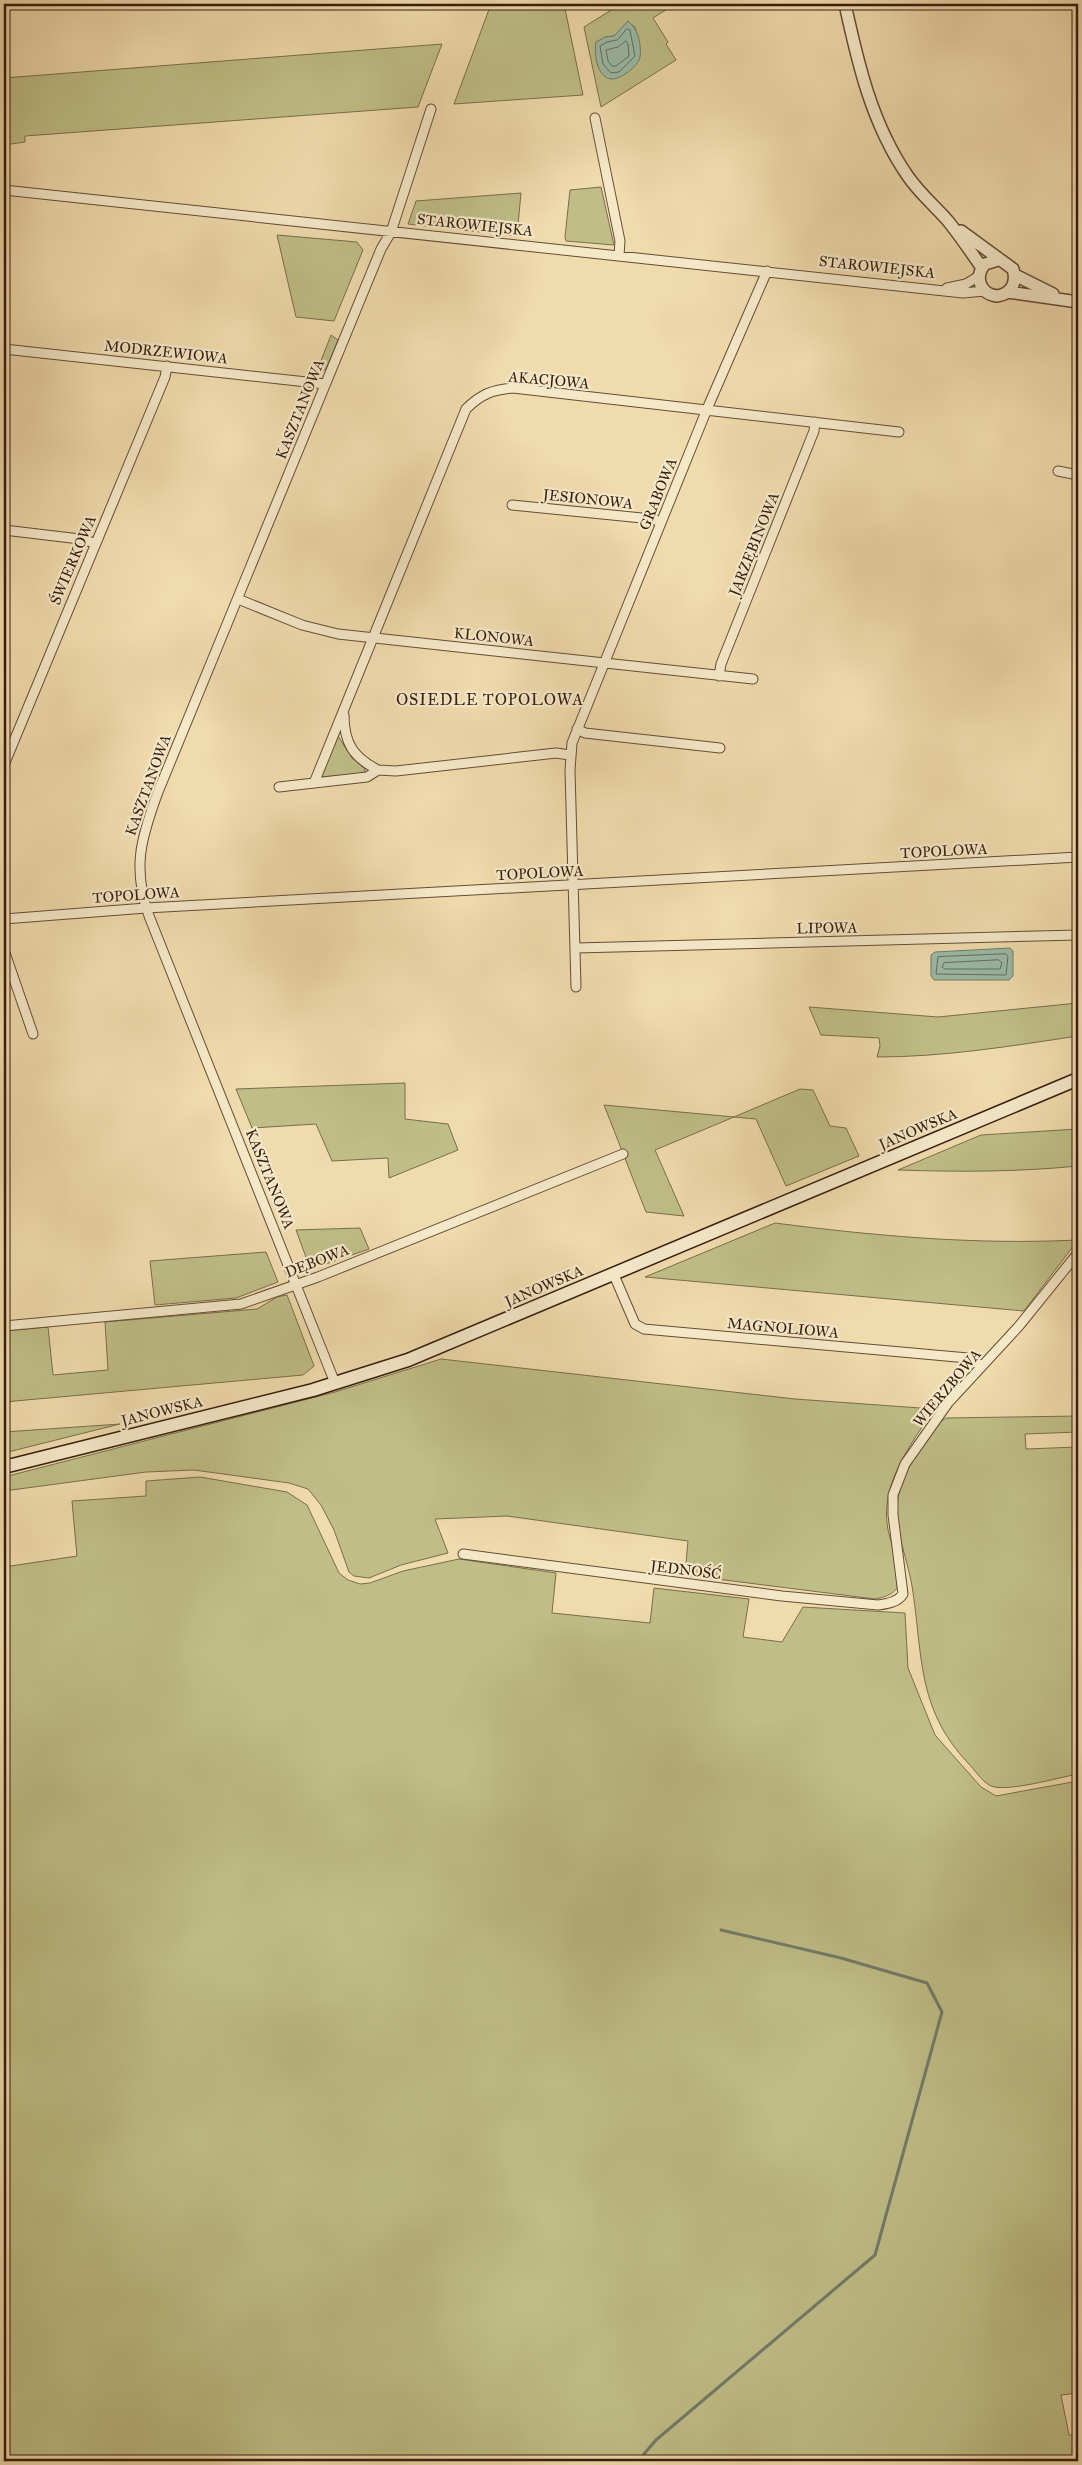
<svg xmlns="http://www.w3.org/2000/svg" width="1082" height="2465" viewBox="0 0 1082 2465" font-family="'IM FELL Great Primer',serif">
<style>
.green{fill:#bfbe86;stroke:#7b6d4a;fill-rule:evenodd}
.water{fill:#9abba7;stroke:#727b6a}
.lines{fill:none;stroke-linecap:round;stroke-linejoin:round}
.shore{stroke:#686c5a;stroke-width:1}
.stream{stroke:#727b6a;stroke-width:3}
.minor-casing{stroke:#654c36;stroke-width:11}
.tertiary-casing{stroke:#654c36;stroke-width:14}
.secondary-casing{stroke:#371c0e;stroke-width:15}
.minor{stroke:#f5e8c9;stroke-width:9}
.tertiary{stroke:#f5e8c9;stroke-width:11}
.secondary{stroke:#f5e8c9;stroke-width:12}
.labels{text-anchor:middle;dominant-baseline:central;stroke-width:4.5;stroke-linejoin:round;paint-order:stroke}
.street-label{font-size:15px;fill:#371c0e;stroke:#f5e8c9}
.neighbourhood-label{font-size:16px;letter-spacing:1px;fill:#371c0e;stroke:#f5e8c9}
</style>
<rect width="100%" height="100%" fill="#f0dbac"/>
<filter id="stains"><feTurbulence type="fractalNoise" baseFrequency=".004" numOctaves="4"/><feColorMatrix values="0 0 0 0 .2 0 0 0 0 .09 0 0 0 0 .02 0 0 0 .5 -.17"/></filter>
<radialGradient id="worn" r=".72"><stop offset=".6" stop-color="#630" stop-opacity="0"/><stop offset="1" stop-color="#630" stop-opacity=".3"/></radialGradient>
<!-- green -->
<path class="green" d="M491,4H564L583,95L454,104Z
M621,4H670L672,6L653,18L668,42L666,44L676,60L601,107L584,27ZM628,22L635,27L639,42L605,37L614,36Z
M442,44L418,107L25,136V142L4,145V78Z
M601,187L614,245L566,241L565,237L570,190Z
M521,193L517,236L408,224L416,201Z
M277,235L357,242L363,250L334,321L296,317Z
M331,335L338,340L326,369L315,376Z
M338,736L352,758L365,769L364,774L320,777Z
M1078,1003V1036C1011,1046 945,1057 877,1057L880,1046L879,1038L821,1035L809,1007L938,1017Z
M405,1083V1119L448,1124L458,1150L389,1178L388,1158L332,1161L316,1124L252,1128L236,1089Z
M800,1089L813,1090L830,1126L846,1128L859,1156L786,1186L756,1119L734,1117L655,1150L684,1216L646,1212L604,1105L734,1117Z
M1078,1129V1166C1018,1172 958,1172 898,1170L981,1135Z
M775,1223C875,1236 977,1245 1078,1240L1024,1311L645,1277Z
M360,1228L369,1249L320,1266L307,1260L296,1230Z
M266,1252L278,1282L236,1298L155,1305L150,1261Z
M287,1295L314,1366L303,1375L4,1402V1331L48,1327L53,1375L108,1370L105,1322L257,1309L277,1297Z
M441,1359L795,1399L934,1409C912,1443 882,1481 887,1523C889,1542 900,1561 899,1580C899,1593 886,1597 875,1599L685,1575L688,1541L507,1516L435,1519L448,1553L401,1565L369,1578L354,1576L349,1572L334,1530L321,1505L308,1489L289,1483L194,1470L146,1472L4,1491V1477L335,1392Z
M1078,1416V1432L1025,1434L1026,1449L1078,1447V1774C1060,1777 1003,1794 989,1785C981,1780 974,1769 968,1763C916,1708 923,1654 912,1586C908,1561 894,1528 897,1504C901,1472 920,1449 938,1424L946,1418Z
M120,1424L4,1453V1432Z
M200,1477L287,1492L307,1505L339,1573L348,1580L360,1584L370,1583L403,1571L459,1559L556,1573L552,1613L650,1623L654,1588L749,1599L743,1637L782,1642L803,1607L905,1613L908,1668L935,1735L981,1787L996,1796L1078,1781V2393L1061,2395L1069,2435H1078V2461H4V1567L77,1556L72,1501L146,1496V1481Z"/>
<!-- water -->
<path class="water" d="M628,21C635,27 639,35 640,45C640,48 641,53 640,57C639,66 620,80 611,79C596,77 594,52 596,42L605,37L614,36Z
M1010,948L1013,951V976L1009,980H934L931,976V955L935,952Z"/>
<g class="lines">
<!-- shore -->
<path class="shore" d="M627,29L630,30L635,56L619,72L611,73L603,64L600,46L607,42L617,40Z
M626,41L628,44L629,56L616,66H612L608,61L606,50L618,47Z
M1006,954L1008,956L1006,975L936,974L938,957Z
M999,960L1002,963L1000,969H945L942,967L944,963Z"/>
<!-- stream -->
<path class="stream" d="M643,2461L644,2454L656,2440L875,2255L942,2012L927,1983L841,1958L721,1930"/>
<defs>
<path id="minor" d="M595,118L620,241L619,255
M4,190L963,293L985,291
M947,288L966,284L979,276
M4,349L325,384
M1058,471L1078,475
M512,505L652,519L661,522
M4,530L80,539L95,543
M238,599L302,625L338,634L753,679
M719,676L721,664L814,431L815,422
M344,715C344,743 353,757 378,770
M577,729L585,733L720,748
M4,765L165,377L167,366
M314,783L466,409C481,394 492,390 513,388L899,432
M279,787L367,777L378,770L396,771L556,753L570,755
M4,919L146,908L1078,857
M576,948L1078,935
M4,950L33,1034
M576,987L570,770L572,743L707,409L767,271
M614,1275L635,1324L644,1329L968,1358L982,1366
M4,1326L241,1304L318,1277L623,1154
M335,1383L149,916C132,868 141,838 158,792L381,249L391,232L431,109
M463,1554L782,1596L878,1605C888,1604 898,1602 903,1594L893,1515V1495L905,1464L948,1403L1019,1326L1078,1253"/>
<path id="tertiary" d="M845,4C858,64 872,124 907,175C919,193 935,206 948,221C960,236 971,252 982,268
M961,231L1013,269C1017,282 1012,294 997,296C980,294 974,277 985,264L998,260
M1015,275L1053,294
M1008,292L1078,302"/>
<path id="secondary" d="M4,1467L313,1390L408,1360L1078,1079"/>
</defs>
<!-- minor casing -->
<use href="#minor" class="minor-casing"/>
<!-- tertiary casing -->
<use href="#tertiary" class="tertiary-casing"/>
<!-- secondary casing -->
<use href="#secondary" class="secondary-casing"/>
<!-- minor -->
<use href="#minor" class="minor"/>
<!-- tertiary -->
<use href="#tertiary" class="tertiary"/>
<!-- secondary -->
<use href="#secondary" class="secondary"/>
</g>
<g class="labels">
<!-- street labels -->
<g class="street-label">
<text transform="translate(475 225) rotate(6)">STAROWIEJSKA</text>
<text transform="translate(877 267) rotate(6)">STAROWIEJSKA</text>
<text transform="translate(166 352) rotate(6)">MODRZEWIOWA</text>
<text transform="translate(549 380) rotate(5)">AKACJOWA</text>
<text transform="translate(300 409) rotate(-68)">KASZTANOWA</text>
<text transform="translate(658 494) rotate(-68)">GRABOWA</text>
<text transform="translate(588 499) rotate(6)">JESIONOWA</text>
<text transform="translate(754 544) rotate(-68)">JARZĘBINOWA</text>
<text transform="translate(73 560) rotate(-67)">ŚWIERKOWA</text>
<text transform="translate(494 637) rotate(6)">KLONOWA</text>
<text transform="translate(148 785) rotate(-70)">KASZTANOWA</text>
<text transform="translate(944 851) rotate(-3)">TOPOLOWA</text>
<text transform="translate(540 873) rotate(-3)">TOPOLOWA</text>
<text transform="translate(136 895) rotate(-4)">TOPOLOWA</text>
<text transform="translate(827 928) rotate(-1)">LIPOWA</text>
<text transform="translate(918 1129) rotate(-23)">JANOWSKA</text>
<text transform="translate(270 1179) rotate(68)">KASZTANOWA</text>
<text transform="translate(317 1261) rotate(-21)">DĘBOWA</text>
<text transform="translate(544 1286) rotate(-23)">JANOWSKA</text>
<text transform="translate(783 1328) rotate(5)">MAGNOLIOWA</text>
<text transform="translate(947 1388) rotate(-50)">WIERZBOWA</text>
<text transform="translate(162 1411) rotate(-14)">JANOWSKA</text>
<text transform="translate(686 1570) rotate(7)">JEDNOŚĆ</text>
</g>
<!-- neighbourhood labels -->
<g class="neighbourhood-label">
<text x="490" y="699">OSIEDLE TOPOLOWA</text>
</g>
</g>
<!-- margin -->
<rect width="1082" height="2465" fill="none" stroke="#f0dbac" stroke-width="20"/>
<rect x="5" y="5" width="1072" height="2455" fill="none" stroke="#371c0e" stroke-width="2.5"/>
<rect x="10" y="10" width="1062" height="2445" fill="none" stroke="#371c0e"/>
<rect width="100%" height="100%" filter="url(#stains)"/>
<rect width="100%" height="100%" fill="url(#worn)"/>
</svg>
